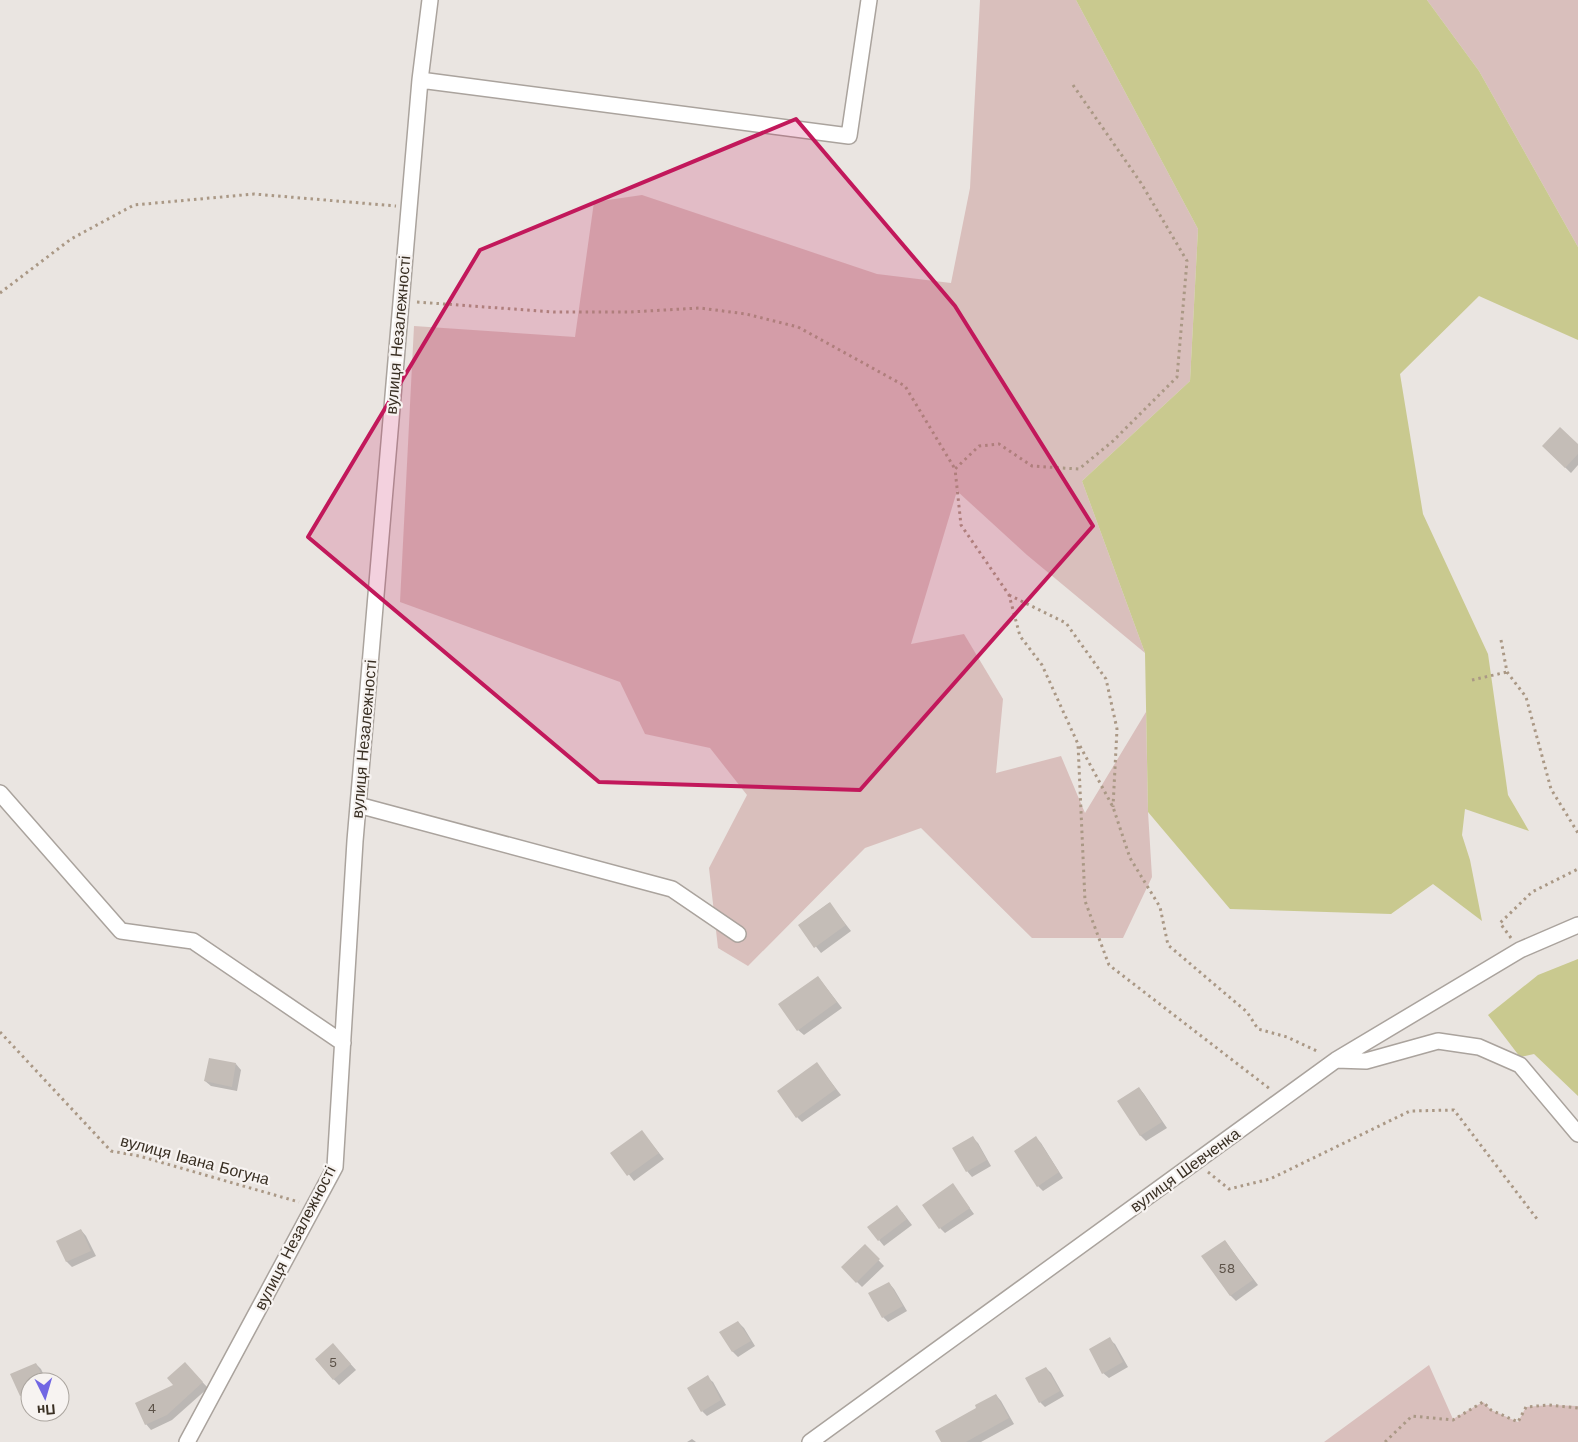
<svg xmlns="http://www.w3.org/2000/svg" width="1578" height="1442" viewBox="0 0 1578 1442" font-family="'Work Sans',sans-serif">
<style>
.green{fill:#d9bfbc}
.water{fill:#c9c98f}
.shadow{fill:#0003}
.building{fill:#c4bdb7}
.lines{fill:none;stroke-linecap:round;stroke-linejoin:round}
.minor-casing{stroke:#aaa39d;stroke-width:18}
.path{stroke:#aa9885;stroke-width:3;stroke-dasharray:2.5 4;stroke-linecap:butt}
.minor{stroke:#fff;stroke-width:15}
.marked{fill:#c2185b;fill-opacity:0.2;stroke:#c2185b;stroke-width:4;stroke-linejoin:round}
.labels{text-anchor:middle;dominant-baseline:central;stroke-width:4.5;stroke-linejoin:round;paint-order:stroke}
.number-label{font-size:14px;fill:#5c5248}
.street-label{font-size:16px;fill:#392f23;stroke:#f7f3f1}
</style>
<rect width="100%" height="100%" fill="#eae5e1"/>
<!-- green -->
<path class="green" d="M980,0H1076L1198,229L1190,381L1082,481L1145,653L1027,555L957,491L911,644L964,634L1003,699L996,773L1061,756L1085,813L1146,712L1148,812L1152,877L1123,938H1032L921,828L865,848L748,966L718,948L709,868L747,795L710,748L645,734L620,682L400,602L414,326L575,337L594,202L642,195L877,274L951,283L970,188Z
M1427,0H1578V247L1479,71Z
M1429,1365L1453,1419L1483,1402L1491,1410L1518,1422L1526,1407L1549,1405L1578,1406V1442H1324Z"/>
<!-- water -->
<path class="water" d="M1076,0H1427L1479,71L1578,247V340L1479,296L1400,374L1423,514L1488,654L1508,795L1529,831L1465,809L1462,835L1470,860L1482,921L1433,884L1391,914L1230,909L1148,812L1145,653L1082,481L1190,381L1198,229Z
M1578,959V1096L1534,1054L1520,1057L1488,1015L1538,975Z"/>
<!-- shadow -->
<path class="shadow" d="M1543,446H1578V465L1571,473Z
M829,903L851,931L821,953L799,925Z
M818,977L842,1008L804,1035L798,1030Z
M236,1064L241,1070L237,1091L211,1086L205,1081Z
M817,1064L841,1095L802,1122L797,1117Z
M1139,1088L1144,1094L1167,1128L1146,1141L1141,1136L1119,1101Z
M642,1132L664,1159L634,1181L612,1153Z
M973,1138L978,1143L991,1166L972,1177L967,1171Z
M1036,1138L1041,1143L1063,1178L1043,1191L1038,1186Z
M953,1185L974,1214L945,1233L940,1228Z
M902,1212L912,1225L884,1246L879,1240Z
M81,1230L86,1236L96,1256L72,1267L67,1262L58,1241Z
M1225,1241L1258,1285L1236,1301L1230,1295Z
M865,1246L884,1266L862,1287L842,1267Z
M889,1283L894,1289L907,1311L888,1322L883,1317Z
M738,1322L744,1328L755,1346L738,1357L733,1352L721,1333Z
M1109,1339L1115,1344L1128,1367L1109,1378L1103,1373Z
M338,1350L356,1370L339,1385L316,1360Z
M36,1364L41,1369L47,1382H30V1399L27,1401L22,1395L12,1375Z
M1046,1368L1051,1373L1064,1396L1045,1407L1040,1402Z
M190,1369L208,1388L172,1420L151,1430L146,1424Z
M707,1377L713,1382L726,1405L707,1416L702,1411Z
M996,1395L1001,1401L1014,1424L981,1442H943L978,1408Z
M692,1439L696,1442H687Z"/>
<!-- building -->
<path class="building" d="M1560,427L1578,444V454L1565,468L1542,446Z
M830,902L846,925L814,948L798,925Z
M818,976L837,1002L797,1031L778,1004Z
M209,1058L236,1063L232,1087L204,1081Z
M817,1062L836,1089L796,1118L777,1091Z
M1139,1087L1162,1122L1140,1136L1117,1101Z
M642,1130L659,1153L627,1176L610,1153Z
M973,1136L987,1160L966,1172L952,1148Z
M1036,1136L1059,1172L1037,1187L1014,1151Z
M953,1183L970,1208L939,1229L922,1205Z
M897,1205L907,1219L878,1241L867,1227Z
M81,1229L91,1251L66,1262L56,1241Z
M1225,1240L1253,1280L1230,1296L1201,1256Z
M865,1244L880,1259L856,1283L841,1267Z
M889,1282L903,1306L882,1318L868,1293Z
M738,1321L751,1341L732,1352L719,1332Z
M1110,1337L1123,1362L1102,1374L1089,1349Z
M333,1343L351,1364L333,1380L315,1359Z
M185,1362L203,1382L167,1415L145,1425L135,1403L173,1385L167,1378Z
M36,1363L45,1382H30V1392L20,1396L10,1374Z
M1046,1367L1060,1391L1039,1403L1025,1378Z
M708,1375L721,1400L701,1412L687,1388Z
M996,1394L1009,1418L966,1442H941L935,1431L976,1408L975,1405Z"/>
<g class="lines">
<defs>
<path id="minor" d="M420,80L849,136L869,0
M0,793L121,931L193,941L343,1043
M358,805L672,889L738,934
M1336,1060L1366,1061L1438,1041L1479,1047L1520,1065L1578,1134
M187,1442L335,1167L355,841L420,80L430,0
M810,1442L1336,1060L1520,950L1578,925"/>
</defs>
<!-- minor casing -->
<use href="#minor" class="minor-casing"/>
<!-- path -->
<path class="path" d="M1073,85L1141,183L1187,261L1177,377L1113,441L1079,469L1032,466L999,444L979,446L955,469L961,525L1009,595L1020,636L1042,665L1078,744L1085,901L1109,965L1270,1089
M0,293L71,239L134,205L254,194L396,206
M417,302L554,312H631L700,308L746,314L798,327L905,386L955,469
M1009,595L1066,623L1106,679L1117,729L1113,807
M1501,640L1507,672L1526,697L1551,789L1578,833
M1472,680L1507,672
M1080,746L1113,807L1130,858L1160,907L1168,945L1247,1012L1258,1029L1287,1037L1319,1052
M1511,938L1500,923L1532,892L1578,869
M0,1032L111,1151L139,1156L299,1202
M1208,1172L1229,1189L1270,1179L1410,1111L1454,1110L1537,1219
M1385,1442L1412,1416L1453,1420L1483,1402L1491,1410L1518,1422L1526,1407L1549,1405L1578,1408"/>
<!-- minor -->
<use href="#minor" class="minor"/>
</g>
<!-- marked area -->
<path class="marked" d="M796,119L955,306L1093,526L860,790L599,782L308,537L480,250Z"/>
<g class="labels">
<!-- number labels -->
<g class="number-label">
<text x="1227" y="1268">58</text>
<text x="333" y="1362">5</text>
<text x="152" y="1408">4</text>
</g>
<!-- street labels -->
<g class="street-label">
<text transform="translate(398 335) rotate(-85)">вулиця Незалежності</text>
<text transform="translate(364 739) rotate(-85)">вулиця Незалежності</text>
<text transform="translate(195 1160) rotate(15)">вулиця Івана Богуна</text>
<text transform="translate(1185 1170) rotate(-36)">вулиця Шевченка</text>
<text transform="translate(295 1238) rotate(-63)">вулиця Незалежності</text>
</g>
</g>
<!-- north arrow -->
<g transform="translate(45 1397) rotate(175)"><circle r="24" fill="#f7f3f1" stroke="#aba59f"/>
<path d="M0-4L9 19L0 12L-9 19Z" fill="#7166e3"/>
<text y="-8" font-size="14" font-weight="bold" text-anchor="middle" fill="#392f23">Пн</text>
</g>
</svg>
